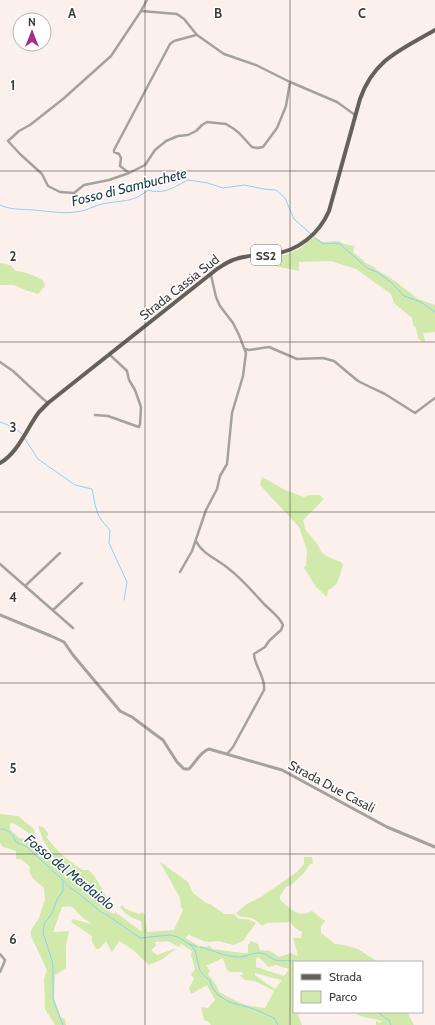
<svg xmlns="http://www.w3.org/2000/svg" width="435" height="1025" viewBox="0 0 435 1025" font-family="Cabin,sans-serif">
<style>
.green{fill:#d1e9ab;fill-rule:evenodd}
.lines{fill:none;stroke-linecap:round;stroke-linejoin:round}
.stream{stroke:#88d2fa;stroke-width:1}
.minor{stroke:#a5a29e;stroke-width:2.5}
.tertiary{stroke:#a5a29e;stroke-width:3}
.primary{stroke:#65605a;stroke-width:4}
.grid{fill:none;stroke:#3f3b39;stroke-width:1;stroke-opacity:0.55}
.labels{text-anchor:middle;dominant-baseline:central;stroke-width:3;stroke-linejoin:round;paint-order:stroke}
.shield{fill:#fff;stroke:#797674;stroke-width:1}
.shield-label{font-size:12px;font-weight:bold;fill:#3f3b39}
.street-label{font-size:13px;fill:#3f3b39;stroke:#fff}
.water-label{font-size:14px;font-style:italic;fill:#1b3c4d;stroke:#fff}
.grid-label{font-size:13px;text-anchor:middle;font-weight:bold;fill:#3f3b39;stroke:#fff;stroke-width:3;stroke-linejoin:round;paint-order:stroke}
</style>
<rect width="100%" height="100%" fill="#fbf0ec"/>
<!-- green -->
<path class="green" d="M314,237L322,242L338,241L344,244L355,246L353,252L363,260L364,262L374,267L377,270L395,281L418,299L435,305V332L423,333L425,341L423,342L418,338L416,328L413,325L412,318L394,303L391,294L356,269L331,261L299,262V271L275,266L269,260L271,256L285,255L299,249Z
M0,263L10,265L16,271C22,271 37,276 42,280C43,281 45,284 45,286L38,294L28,291L14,285H0Z
M262,477L285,490L304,497L309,495H319L324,499L303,520L305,529L318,545L321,552L328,557L341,562L343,565C339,575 340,585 328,590L327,597L316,587L304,568L306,565L307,550L299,527L260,485Z
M0,814L18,816L34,829L35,834L33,836L15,824L10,823V829L19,838L27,839L34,850L54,861L53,855L43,840L38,826L43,827L48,833V836H46C55,850 69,861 82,870H89L95,877L109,901L105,907L107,910L114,914L115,912L141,931H142L141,921C131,918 127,915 120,907L122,905L126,909L139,914L142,912L145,915L147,932L174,930L183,910L181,907L180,898L160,862H161L170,869L188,882L193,893L206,903L210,904L224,914H234L239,919C246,919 250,919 256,923L243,941L233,945L219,941L206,942L189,935L185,938L199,946L207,947L209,945L213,949L243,953H248V945L251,941L258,944L260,950L270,951L279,957L291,953L298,956L293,938H301L302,932L295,928L290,922L267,923L262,926C259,923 255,919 251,918C245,916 240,919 236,913L247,904L261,897L297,872L304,864V857H312L313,863L309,865L305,872L291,885L286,887L280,896V900C290,908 298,919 312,911L325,921L321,926V933L335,944L344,945L358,949L378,962H294V1012H300L298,1015L302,1025H211L209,1022L204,1020L201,1007L208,1008L215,1000L207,985L191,994L189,988L194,979L191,974L195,969L191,955L192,951L181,944L179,947L177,946L168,941L155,942L156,946L151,950L157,955L177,948L161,960L149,965L133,950L119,941L112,952L106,941L99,949H96L92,942V936L71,922L73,919L91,924C87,919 85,920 81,916C73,909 76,905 62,907L53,932L69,931L66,946V968L55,975L54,998L61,1018L65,1019L66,1025H55L45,1009L44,979L47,970L31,936V930L39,918L45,899L44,888C38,882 27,877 30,867L21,859H16V851L3,847L0,843ZM258,957L265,963L268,967L276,965L289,969L284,976L256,967V959ZM223,958L227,970L230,972H243L242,975H239L245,980L255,981L274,991L265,1008L246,1005L234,1000L219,992L216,985L208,974L210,971L206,965C210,965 218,960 223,958ZM255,973L281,980V981L275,989L267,984L255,975Z
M351,1012H407L414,1025H376V1021L380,1023L382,1021L364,1017Z"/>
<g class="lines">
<!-- stream -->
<path class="stream" d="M0,205C10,210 22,209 33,210C47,211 62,214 76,212C87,211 97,204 108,203C125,200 134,202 148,190C164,195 174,187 188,180L208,183L223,188L244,185L264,189L276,190L285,198L294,219L311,234
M314,237L324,244L333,243L340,244L367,268L377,272L392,283L404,296L421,302L435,312
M0,422L15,428L22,434
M25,439L38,459L75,485L92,489C94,496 94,504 97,511C99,519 105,524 110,530L109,543L127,582L124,600
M0,829C9,829 13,835 16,842L27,847L55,873L63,880L69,887L78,893L101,912L107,915L140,938L170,935L178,937L189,944L195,950L200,971L210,981L212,987L218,995L229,1002L254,1009L274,1018L278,1025
M190,944L197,947
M200,947C212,950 224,956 237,957C244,958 251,953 258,953C265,952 269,957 275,960C282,962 288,959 296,962
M377,1012L389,1020L391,1025
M63,1025L53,999V968L52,960L43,933L44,924L52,913L58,898L63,891V881"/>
<!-- minor -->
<path class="minor" d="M147,0L141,11L111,56L63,99L30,125L19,131L8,141L20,154L42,174L48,186L60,192L74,193L84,185L109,180L129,173L145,165L155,150L166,141L178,136L188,135L196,131L202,125L207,122L226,124L234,129L239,133L252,147L257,148L263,147L277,128L286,106L290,82
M141,11L177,14L184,19L197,35L224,54L256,65L290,82L337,102L355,115
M129,173L120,166L121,158L119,154L114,152V150L170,44L174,41L196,35
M245,349L249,350L269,347L297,359L323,358L334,361L358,381L366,385L385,394L415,413L435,398
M0,362L13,371L42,398L48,403
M95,415L108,416L136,426L139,427L140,424L141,407L135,390L129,380L127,371L124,368L110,355
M196,541C202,554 219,560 229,569C242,579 253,592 264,604C271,611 279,616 283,625L281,630L269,641L265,647L254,654C254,665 266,678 264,690L233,747L227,754
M0,564L73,628
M180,572L192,551L206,510L217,489L220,476L227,464L232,413L243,376L246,353L239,335L233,323L220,306L216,297L211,275
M25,586L60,553
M53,610L82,583
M0,954L5,960L4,963L0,972"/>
<!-- tertiary -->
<path class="tertiary" d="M0,615L51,636L64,642L73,655L120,711L132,717L156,735L163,740L177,762L184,769H189C195,763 201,751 209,749L282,770L387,827L435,847"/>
<!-- primary -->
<path class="primary" d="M0,463C18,453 27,428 39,412C42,409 45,406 48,403L217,269C222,266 227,262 233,260C245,255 260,255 273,254C298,251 319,234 329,211L360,99C374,59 401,50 435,30"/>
</g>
<!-- grid -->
<path class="grid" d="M145,0V1025M290,0V1025M0,171H435M0,342H435M0,512H435M0,683H435M0,854H435"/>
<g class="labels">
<!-- shield labels -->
<rect class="shield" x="251" y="245" width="30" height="20" rx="3"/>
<g class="shield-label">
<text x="266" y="255">SS2</text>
</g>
<!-- street labels -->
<g class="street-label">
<text transform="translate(179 287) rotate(-38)">Strada Cassia Sud</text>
<text transform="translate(332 786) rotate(28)">Strada Due Casali</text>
</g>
<!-- water labels -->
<g class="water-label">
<text transform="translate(129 187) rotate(-14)">Fosso di Sambuchete</text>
<text transform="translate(70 872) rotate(39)">Fosso del Merdaiolo</text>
</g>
</g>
<g class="grid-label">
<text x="72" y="18">A</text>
<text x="218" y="18">B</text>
<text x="362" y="18">C</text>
<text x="13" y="90">1</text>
<text x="13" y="261">2</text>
<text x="13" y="432">3</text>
<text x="13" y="602">4</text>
<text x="13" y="773">5</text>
<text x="13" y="944">6</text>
</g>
<!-- legend -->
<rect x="293" y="961" width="130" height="52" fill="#ffffff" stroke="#b2b1b0"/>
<rect x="301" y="974" width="20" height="6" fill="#65605a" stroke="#b2b1b0"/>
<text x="329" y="981" font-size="12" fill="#3f3b39">Strada</text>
<rect x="301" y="991" width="20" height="12" fill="#d1e9ab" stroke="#b2b1b0"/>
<text x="329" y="1001" font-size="12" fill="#3f3b39">Parco</text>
<!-- north arrow -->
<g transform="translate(32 32)"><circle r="19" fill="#ffffff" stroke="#b2b1b0"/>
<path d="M0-3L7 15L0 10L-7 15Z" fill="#a4308b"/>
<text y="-6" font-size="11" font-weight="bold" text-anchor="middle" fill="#3f3b39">N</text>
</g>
</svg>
